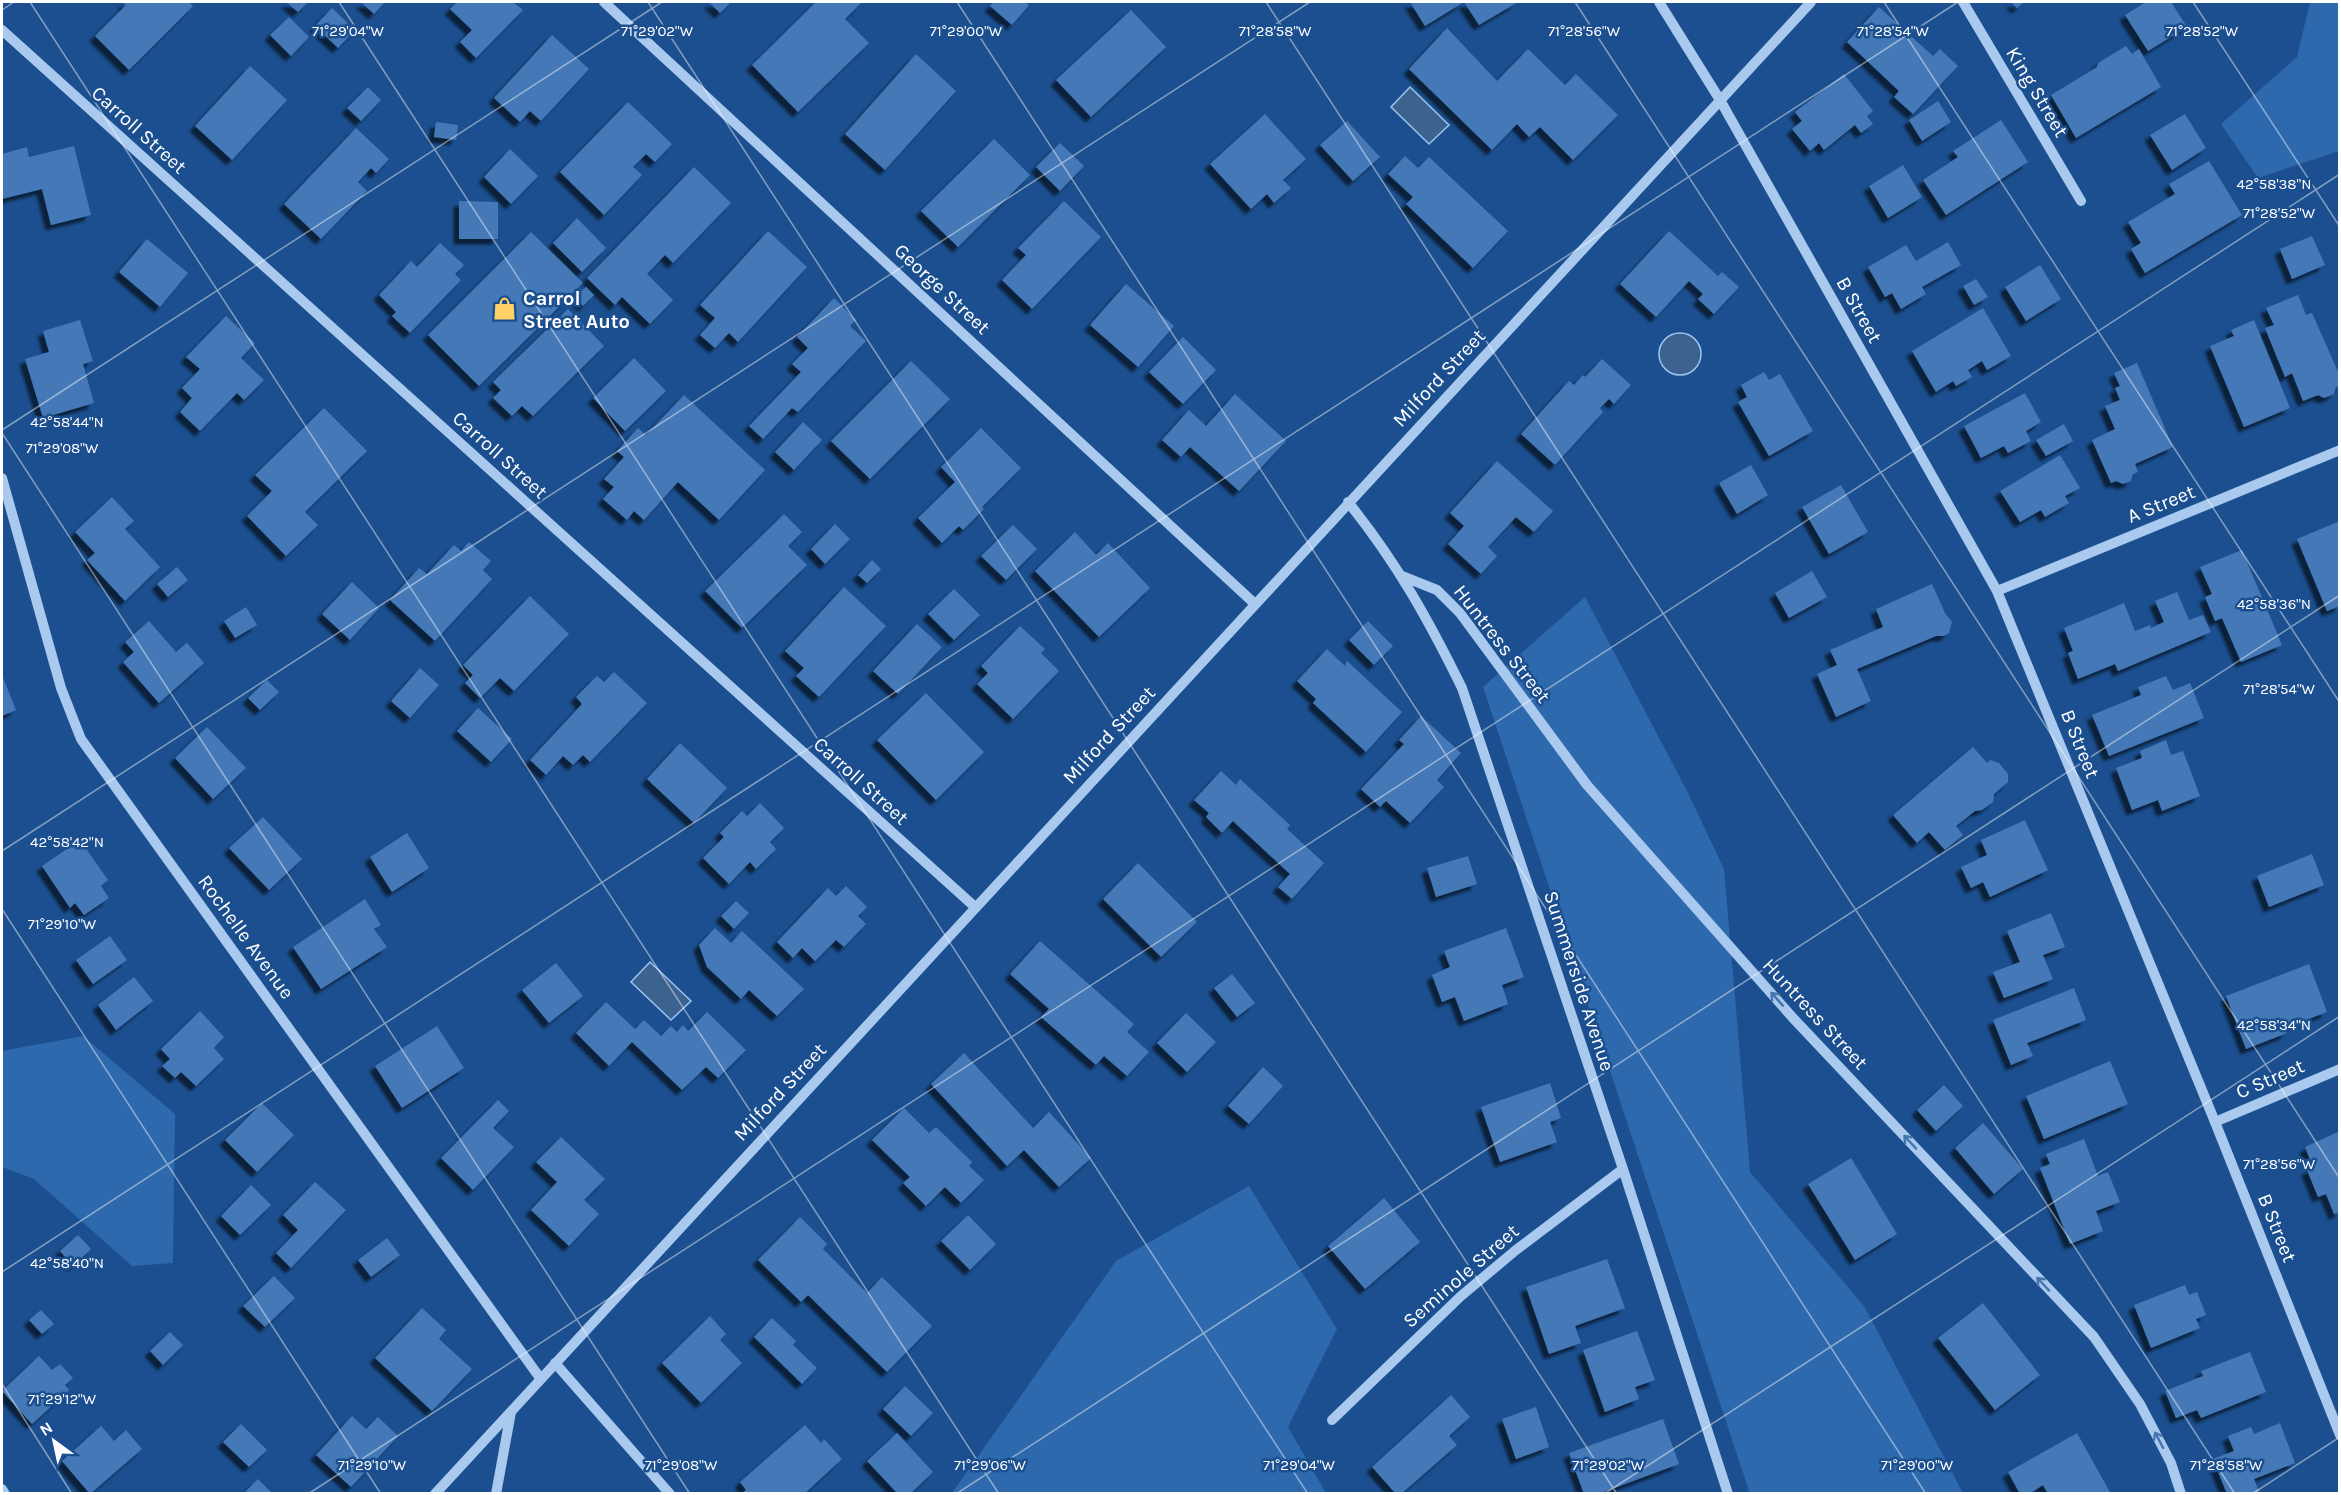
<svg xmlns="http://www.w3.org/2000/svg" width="2341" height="1495" viewBox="0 0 2341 1495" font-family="Karla,sans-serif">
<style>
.green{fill:#2e69ad}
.water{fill:#3c6290;stroke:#9cc4f0;stroke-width:1.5}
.building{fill:#4478b7;filter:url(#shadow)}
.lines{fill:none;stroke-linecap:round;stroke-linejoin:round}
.minor{stroke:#a9c9ee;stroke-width:10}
.oneway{stroke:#4674ac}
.ticks{fill:none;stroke:#fff;stroke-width:1.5;stroke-opacity:0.45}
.labels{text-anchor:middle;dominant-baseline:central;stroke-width:5;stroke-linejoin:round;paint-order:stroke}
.street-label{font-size:20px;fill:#fff;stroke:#1b4f8f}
.poi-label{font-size:20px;font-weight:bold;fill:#fff;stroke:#1b4f8f;text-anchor:start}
.ticks-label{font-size:15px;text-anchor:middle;fill:#fff;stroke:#1b4f8f;stroke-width:5;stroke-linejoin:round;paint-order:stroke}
</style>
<defs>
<filter id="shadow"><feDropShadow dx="-5.5" dy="5.5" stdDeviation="1.5" flood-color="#0009"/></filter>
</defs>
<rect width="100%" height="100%" fill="#1b4f8f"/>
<!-- green -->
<path class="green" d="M2310,2H2339V151L2258,178L2221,124L2297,57Z
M1585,597L1687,791L1724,869L1750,1172L1864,1306L1963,1493H1750L1749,1491L1483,687Z
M83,1036L175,1114L173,1263L132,1266L34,1179L2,1167V1051Z
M1249,1186L1337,1329L1288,1427L1326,1493H952L1116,1261Z"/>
<!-- water -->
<path class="water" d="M1410,87L1449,125L1429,144L1391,107Z
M1659 354a21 21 0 1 1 42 0a21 21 0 1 1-42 0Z
M650,962L691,1001L671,1020L631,982Z"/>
<!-- building -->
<path class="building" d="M122,2H189L193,6L129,70L95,36L126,5Z
M286,2H308L298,12Z
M361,2H385L374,14Z
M457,2H513L523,10L476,58L460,42L472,30L450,9Z
M709,2H731L720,13Z
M816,2H859L861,3L845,19L869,43L798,112L752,65Z
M994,2H1025L1029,5L1012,25L990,6Z
M1410,2H1464L1425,26Z
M1464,2H1518L1479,25Z
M2011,2H2024L2017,8Z
M2146,2H2171L2187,27L2148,51L2125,15Z
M1879,7L1933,56L1940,49L1958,66L1913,114L1894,97L1899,91L1847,42Z
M332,8L355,30L338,48L315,26Z
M1131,10L1166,47L1091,117L1056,80Z
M289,17L309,37L291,56L270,35Z
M1447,28L1497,81L1528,49L1565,85L1576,74L1618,115L1573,160L1540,127L1529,137L1517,124L1492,150L1409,69Z
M552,35L589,69L541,121L530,111L520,122L494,98Z
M2126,46L2132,54L2139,49L2161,87L2076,138L2051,95L2097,67L2098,63Z
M916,54L956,91L885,170L845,134Z
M250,66L287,100L232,160L195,126Z
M1844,74L1873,111L1867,116L1873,124L1861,133L1855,125L1824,150L1819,143L1810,151L1792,129L1802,121L1795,112Z
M368,87L381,100L361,121L347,108Z
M1938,101L1951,122L1922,141L1909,120Z
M628,102L672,144L655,162L646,154L633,167L642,175L604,215L560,172Z
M1265,114L1306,159L1283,180L1291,188L1274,203L1267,194L1251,209L1210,164Z
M2185,114L2206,148L2172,170L2150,135Z
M2001,120L2028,162L1946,215L1923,180L1958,157L1953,151Z
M1347,121L1380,157L1353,181L1320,145Z
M436,122L458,125L456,140L434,137Z
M356,128L389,159L376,173L371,168L358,182L367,191L321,239L284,204Z
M994,139L1030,175L958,247L921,211Z
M1060,143L1084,166L1060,191L1036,167Z
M74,146L91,215L51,225L42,189L2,199V154L27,147L29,157Z
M510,149L538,176L511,204L484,177Z
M1405,156L1418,168L1429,157L1508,231L1473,268L1406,204L1413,197L1388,174Z
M2209,161L2242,215L2145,273L2131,249L2141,243L2128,222L2175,194L2169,184Z
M1903,165L1922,197L1888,218L1869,186Z
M694,167L731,203L673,263L665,255L647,274L673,300L650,324L622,297L615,305L587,278Z
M459,201L498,202V239H459Z
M1064,201L1101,237L1032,309L1002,280L1026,255L1018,248Z
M577,218L606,248L582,272L553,243Z
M768,231L807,267L738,342L729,333L715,348L700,335L715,318L700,305Z
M1669,231L1718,276L1722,272L1739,287L1714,314L1698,299L1703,294L1689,281L1656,317L1620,284Z
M531,232L583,283L479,386L428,335Z
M2312,236L2325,265L2292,279L2280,249Z
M147,239L188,273L160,307L119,272Z
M1948,242L1961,265L1922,287L1926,294L1901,309L1892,293L1885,297L1868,267L1906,245L1916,261Z
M440,243L464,265L455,274L461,280L410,333L392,316L396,312L379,295L411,261L417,267Z
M2040,265L2061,299L2026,321L2005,287Z
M1976,279L1988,297L1974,305L1963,286Z
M1126,284L1174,326L1138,367L1090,325Z
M586,287L594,295L583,306L575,297Z
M2298,295L2306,315L2312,313L2340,376V386L2336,387L2334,394L2324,398L2318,395L2303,401L2292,373L2285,377L2265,328L2274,325L2266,308Z
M834,298L856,320L850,326L866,341L798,412L792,408L763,439L749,426L801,372L792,364L808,348L797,337Z
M1983,308L2011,356L1987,370L1982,361L1968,370L1972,377L1956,386L1953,381L1936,392L1912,351Z
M568,309L604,346L533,416L522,406L512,416L493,398L501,390L493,382Z
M226,316L255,343L241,358L264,380L244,400L237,393L200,431L180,412L192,398L182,388L200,369L186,357Z
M80,320L93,361L83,364L94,403L43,418L25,359L49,352L43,331Z
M2254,320L2290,408L2244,427L2210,346L2234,336L2231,330Z
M1183,337L1216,370L1183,404L1149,372Z
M634,358L666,391L625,431L593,398Z
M1602,359L1631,385L1614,404L1609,399L1600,408L1603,412L1555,465L1521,434L1569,381L1574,385L1583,375L1585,377Z
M911,361L950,399L870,479L831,441Z
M2137,363L2173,447L2135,464L2138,472L2133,474L2131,481L2123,484L2116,481L2111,483L2092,440L2115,429L2105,406L2120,400L2115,388L2120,386L2114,373Z
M1764,372L1769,380L1780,374L1813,431L1769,456L1738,402L1747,397L1741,385Z
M2025,393L2041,422L2026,431L2031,441L2008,453L2004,446L1981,458L1964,426Z
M1235,394L1286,441L1239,491L1190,447L1181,457L1162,440L1189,410L1206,426Z
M684,395L765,470L719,520L678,482L644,520L634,511L627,520L603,499L614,487L604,479L624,457L617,451L638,428L646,435Z
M324,408L367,451L305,512L318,525L286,556L247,516L272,491L255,475Z
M803,422L822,440L794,470L775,452Z
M2064,424L2073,441L2046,456L2036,440Z
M981,428L1021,468L982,507L984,509L963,530L959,526L942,543L918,518L955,482L941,467Z
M2060,455L2080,488L2065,496L2069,503L2045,517L2041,510L2020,522L2000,491Z
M1497,461L1553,511L1534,532L1516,517L1488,547L1497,556L1481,574L1448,544L1464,526L1450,513Z
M1751,465L1768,495L1737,514L1719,483Z
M1841,485L1868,532L1829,554L1802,507Z
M112,497L134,521L125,529L160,567L125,601L87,560L95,553L75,532Z
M784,514L802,532L788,546L807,565L742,628L705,591Z
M2340,521V606L2327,611L2297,539Z
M835,524L850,539L825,564L811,549Z
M1013,525L1037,549L1006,580L981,556Z
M1075,532L1096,555L1108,543L1150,588L1099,637L1035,571Z
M469,542L491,561L483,570L492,579L435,641L390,600L419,568L427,574L454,545L461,551Z
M2242,550L2282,645L2241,662L2222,618L2215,621L2205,597L2212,594L2200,567Z
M872,560L881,569L867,583L858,575Z
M177,567L188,580L168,597L157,584Z
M1812,571L1827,597L1789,618L1775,593Z
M352,582L379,608L350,640L322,614Z
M1932,584L1945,613L1952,622L1949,633L1944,636H1936L1857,669L1871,701L1836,717L1817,674L1837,665L1830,650L1883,627L1876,609Z
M844,587L886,626L819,697L796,676L804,668L785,651Z
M954,589L980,615L954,640L928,614Z
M2177,592L2189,620L2203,615L2211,632L2118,671L2115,664L2078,679L2068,653L2073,651L2064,628L2124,603L2135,631L2150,625L2151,628L2164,622L2155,601Z
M530,596L569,634L514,691L500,678L480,698L465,683L473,675L463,665Z
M246,607L257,625L235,638L224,621Z
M149,621L176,652L187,643L204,663L159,703L123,662L134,652L125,642Z
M1368,621L1393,646L1374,665L1349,640Z
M917,624L942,647L898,694L873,671Z
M1020,626L1045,649L1041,653L1059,671L1013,719L977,684L988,673L981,666Z
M1327,649L1345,666L1347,661L1402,712L1366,752L1313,703L1316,699L1297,681Z
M420,668L439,685L410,718L391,701Z
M614,672L647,703L590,762L583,755L573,765L563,756L546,775L530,760L582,704L576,697L597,676L604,682Z
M2,675L16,710L2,716Z
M2166,676L2173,690L2190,683L2204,718L2109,756L2092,715L2141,695L2138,687Z
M267,680L279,692L260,710L248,698Z
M926,693L984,752L936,800L877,740Z
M478,708L512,739L491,762L457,731Z
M1421,716L1461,753L1437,780L1444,787L1410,823L1386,801L1380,807L1361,789L1404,744L1399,740Z
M207,727L246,768L213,799L175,758Z
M2166,740L2171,755L2183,751L2200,796L2162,811L2158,800L2132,810L2116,768L2142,758L2140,751Z
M680,743L727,788L694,823L647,779Z
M1973,747L1987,763L1990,760L1999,763L2008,774V782L1994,794L1993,802L1982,810L1975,811L1956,826L1963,835L1945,850L1929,832L1917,843L1893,815Z
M1221,771L1236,785L1240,779L1290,825L1287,829L1324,863L1292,899L1278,887L1290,874L1233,821L1222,833L1206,817L1209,813L1194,800Z
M760,803L784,828L770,842L776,849L756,869L750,862L729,884L703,858L724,837L720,833L742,811L747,816Z
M263,817L302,859L269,890L229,848Z
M2025,820L2048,870L1990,897L1983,882L1971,888L1961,867L1987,855L1981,840Z
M407,833L429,868L392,892L370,857Z
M80,840L108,880L101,886L109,898L84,915L75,903L70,908L42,866Z
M2312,854L2324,885L2269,907L2257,876Z
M1468,856L1477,884L1436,897L1427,868Z
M1138,863L1197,922L1161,957L1103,899Z
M846,886L867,907L858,916L866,924L844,947L836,940L815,961L802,948L793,958L777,942L828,888L836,896Z
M365,899L381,925L374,929L387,947L321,989L293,947Z
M736,901L749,913L734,929L721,916Z
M2051,913L2065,947L2043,955L2053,979L2004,998L1993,972L2020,962L2007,931Z
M715,928L731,943L742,931L804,989L777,1016L749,990L741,999L707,967L699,945Z
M1506,928L1524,977L1502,985L1508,1004L1464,1021L1455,997L1442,1002L1432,975L1450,967L1444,951Z
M110,936L127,960L93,984L76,960Z
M1040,941L1134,1024L1127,1032L1149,1052L1127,1076L1104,1056L1096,1065L1041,1017L1049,1009L1010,974Z
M556,963L583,996L549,1023L522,990Z
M2309,964L2327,1012L2285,1028L2287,1033L2246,1049L2226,996Z
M1232,974L1255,1003L1237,1017L1214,988Z
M134,977L153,1001L116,1030L98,1005Z
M2074,988L2086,1020L2027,1043L2033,1056L2011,1065L1993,1020Z
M606,1002L635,1029L644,1020L661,1036L671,1026L677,1032L683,1025L688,1031L707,1012L746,1050L718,1078L706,1067L682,1090L632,1042L609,1066L576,1033Z
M200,1011L224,1037L214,1048L224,1059L196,1086L181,1072L175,1078L162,1066L170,1059L161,1049Z
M1186,1013L1216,1042L1187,1072L1157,1043Z
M437,1026L464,1068L402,1108L375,1066Z
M964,1053L1033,1128L1049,1112L1091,1158L1059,1187L1024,1150L1007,1166L931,1084Z
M2110,1061L2128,1104L2044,1139L2026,1096Z
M1263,1067L1283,1086L1249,1124L1228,1106Z
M1550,1083L1561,1118L1550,1122L1557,1142L1500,1162L1481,1107Z
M1944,1085L1963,1106L1936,1131L1917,1110Z
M498,1100L509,1111L493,1128L514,1147L473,1190L441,1158Z
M262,1103L294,1135L257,1172L225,1140Z
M904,1108L929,1133L936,1127L972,1162L969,1166L984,1180L961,1203L945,1187L926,1206L903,1183L910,1177L872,1140Z
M1983,1123L2023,1169L1994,1194L1955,1148Z
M2340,1131V1212L2334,1214L2326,1194L2318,1197L2307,1170L2313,1167L2305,1147Z
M561,1137L605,1179L584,1200L599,1214L569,1246L531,1210L557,1182L536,1162Z
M2084,1139L2098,1176L2108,1172L2120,1202L2096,1211L2103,1231L2070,1244L2040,1168L2050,1164L2046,1154Z
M1851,1158L1897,1234L1855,1260L1808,1184Z
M315,1182L346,1210L291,1268L276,1253L298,1230L283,1215Z
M251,1185L271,1205L240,1235L221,1216Z
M1384,1198L1420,1242L1365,1289L1328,1246Z
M968,1215L996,1244L970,1270L941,1241Z
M800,1217L827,1244L823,1249L867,1293L882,1277L932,1326L887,1372L808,1295L801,1302L758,1260Z
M78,1235L91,1249L73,1266L60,1251Z
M387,1238L400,1255L371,1277L358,1260Z
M1607,1259L1625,1308L1575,1326L1581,1343L1549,1354L1526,1287Z
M274,1276L295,1298L265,1327L243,1306Z
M2185,1285L2189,1295L2197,1292L2206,1315L2196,1319L2200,1328L2151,1348L2134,1305Z
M1983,1303L2040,1375L1995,1410L1938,1338Z
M422,1308L446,1330L439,1339L472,1369L432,1411L375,1358Z
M41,1310L54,1324L42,1334L29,1320Z
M710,1316L726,1334L720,1340L742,1363L701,1403L662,1363Z
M772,1318L796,1341L793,1345L817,1368L802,1384L754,1337Z
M1637,1331L1655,1380L1635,1387L1639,1399L1605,1412L1583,1350Z
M170,1332L183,1345L163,1365L150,1351Z
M2250,1352L2266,1392L2201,1418L2197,1410L2176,1418L2165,1391L2203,1376L2201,1371Z
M39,1356L52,1370L60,1364L73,1378L65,1385L69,1390L32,1424L2,1391Z
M905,1386L933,1413L911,1436L883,1409Z
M1451,1395L1470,1417L1449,1436L1457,1445L1401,1494H1396L1372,1467Z
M1536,1407L1549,1447L1516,1459L1502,1419Z
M352,1416L366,1429L378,1417L398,1436L351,1487L316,1455Z
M1663,1419L1679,1464L1598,1494H1584L1569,1453Z
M2280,1423L2295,1463L2254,1479L2260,1494H2227L2213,1459L2234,1451L2228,1436L2251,1427L2254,1434Z
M241,1424L267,1450L249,1467L223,1442Z
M805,1425L821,1443L824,1439L842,1459L804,1494H741L746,1490L740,1482Z
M101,1426L114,1441L126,1430L142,1449L90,1494L62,1461Z
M897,1433L933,1472L910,1494H898L867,1461Z
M2077,1433L2111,1494H2048L2043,1485L2029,1494H2020L2008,1472Z
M258,1479L273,1494H243Z"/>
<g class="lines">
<!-- minor -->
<path class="minor" d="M604,2L1255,604
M1659,2L1720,100L1997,591L2215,1122L2340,1435
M1963,2L2081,201
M2,30L975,907
M2,478L61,688L81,739L540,1378
M1348,502C1397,563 1428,619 1462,688L1623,1169L1728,1494
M1402,576L1437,590L1460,613L1587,785L1793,1018L2094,1337L2140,1404L2171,1463L2181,1494
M1997,591L2340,450
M2215,1122L2340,1069
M555,1363L670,1494
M1332,1420L1461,1296L1516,1250L1623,1169
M2,1489L5,1494
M435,1494L1811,2
M496,1494L511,1412"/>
</g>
<!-- one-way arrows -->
<defs><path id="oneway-shaft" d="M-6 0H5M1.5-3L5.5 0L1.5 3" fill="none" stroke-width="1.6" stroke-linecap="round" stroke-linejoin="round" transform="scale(1.5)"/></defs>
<g class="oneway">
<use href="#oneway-shaft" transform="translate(1777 999) rotate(-132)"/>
<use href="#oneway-shaft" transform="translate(1910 1142) rotate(-133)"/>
<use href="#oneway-shaft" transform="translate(2043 1284) rotate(-133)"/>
<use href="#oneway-shaft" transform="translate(2159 1440) rotate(-118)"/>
</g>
<!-- ticks -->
<path class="ticks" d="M30,2L999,1494M339,2L1308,1494M648,2L1617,1494M957,2L1926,1494M1266,2L2235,1494M1575,2L2340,1179M1884,2L2340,703M2193,2L2340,227M2,10L14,2M2,430L662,2M2,433L690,1494M2,851L1310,2M2,909L381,1494M2,1272L1958,2M2,1384L72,1494M308,1494L2340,174M956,1494L2340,595M1604,1494L2340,1016M2252,1494L2340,1437"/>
<!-- icons -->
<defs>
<symbol id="shop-bare" viewBox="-9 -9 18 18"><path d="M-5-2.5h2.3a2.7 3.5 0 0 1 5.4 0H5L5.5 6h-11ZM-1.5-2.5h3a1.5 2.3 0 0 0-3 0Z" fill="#ffd166" stroke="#1b4f8f" stroke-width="2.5" paint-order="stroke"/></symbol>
</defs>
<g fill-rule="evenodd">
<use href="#shop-bare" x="488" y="292" width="33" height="33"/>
</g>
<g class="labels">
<!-- street labels -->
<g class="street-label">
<text transform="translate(2037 92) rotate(59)">King Street</text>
<text transform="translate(139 130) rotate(42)">Carroll Street</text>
<text transform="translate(942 289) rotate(43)">George Street</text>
<text transform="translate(1859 310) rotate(61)">B Street</text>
<text transform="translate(1439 378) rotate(-47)">Milford Street</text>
<text transform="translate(500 455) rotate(42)">Carroll Street</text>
<text transform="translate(2161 504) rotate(-22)">A Street</text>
<text transform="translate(1502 644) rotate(52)">Huntress Street</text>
<text transform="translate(1109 735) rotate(-47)">Milford Street</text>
<text transform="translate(2080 744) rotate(68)">B Street</text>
<text transform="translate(861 781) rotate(42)">Carroll Street</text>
<text transform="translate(246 937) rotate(54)">Rochelle Avenue</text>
<text transform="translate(1579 981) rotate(72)">Summerside Avenue</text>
<text transform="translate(1815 1014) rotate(47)">Huntress Street</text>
<text transform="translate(2270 1079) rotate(-23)">C Street</text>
<text transform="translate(780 1092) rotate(-47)">Milford Street</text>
<text transform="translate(2277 1228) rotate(68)">B Street</text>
<text transform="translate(1461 1276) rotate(-41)">Seminole Street</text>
</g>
<!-- poi labels -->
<g class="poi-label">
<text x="523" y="298">Carrol<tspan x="523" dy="23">Street Auto</tspan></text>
</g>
</g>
<g class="ticks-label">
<text x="348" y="36">71°29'04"W</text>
<text x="657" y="36">71°29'02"W</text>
<text x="966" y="36">71°29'00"W</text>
<text x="1275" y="36">71°28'58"W</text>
<text x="1584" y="36">71°28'56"W</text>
<text x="1893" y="36">71°28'54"W</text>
<text x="2202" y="36">71°28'52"W</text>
<text x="2274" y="189">42°58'38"N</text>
<text x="2279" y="218">71°28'52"W</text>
<text x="67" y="427">42°58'44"N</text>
<text x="62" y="453">71°29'08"W</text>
<text x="2274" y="609">42°58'36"N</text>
<text x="2279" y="694">71°28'54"W</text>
<text x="67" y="847">42°58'42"N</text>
<text x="62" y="929">71°29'10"W</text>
<text x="2274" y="1030">42°58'34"N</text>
<text x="2279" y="1169">71°28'56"W</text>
<text x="67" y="1268">42°58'40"N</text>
<text x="62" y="1404">71°29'12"W</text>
<text x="372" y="1470">71°29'10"W</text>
<text x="681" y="1470">71°29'08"W</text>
<text x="990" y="1470">71°29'06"W</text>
<text x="1299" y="1470">71°29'04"W</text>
<text x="1608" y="1470">71°29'02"W</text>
<text x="1917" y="1470">71°29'00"W</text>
<text x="2226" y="1470">71°28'58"W</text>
</g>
<!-- border -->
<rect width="2341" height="1495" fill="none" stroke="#ffffff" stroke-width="6"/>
<!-- north arrow -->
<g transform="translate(54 1441) rotate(327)" stroke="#1b4f8f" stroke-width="4.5" paint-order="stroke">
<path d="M0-4.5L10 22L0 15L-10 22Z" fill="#ffffff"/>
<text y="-9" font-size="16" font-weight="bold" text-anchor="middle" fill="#ffffff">N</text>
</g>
</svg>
